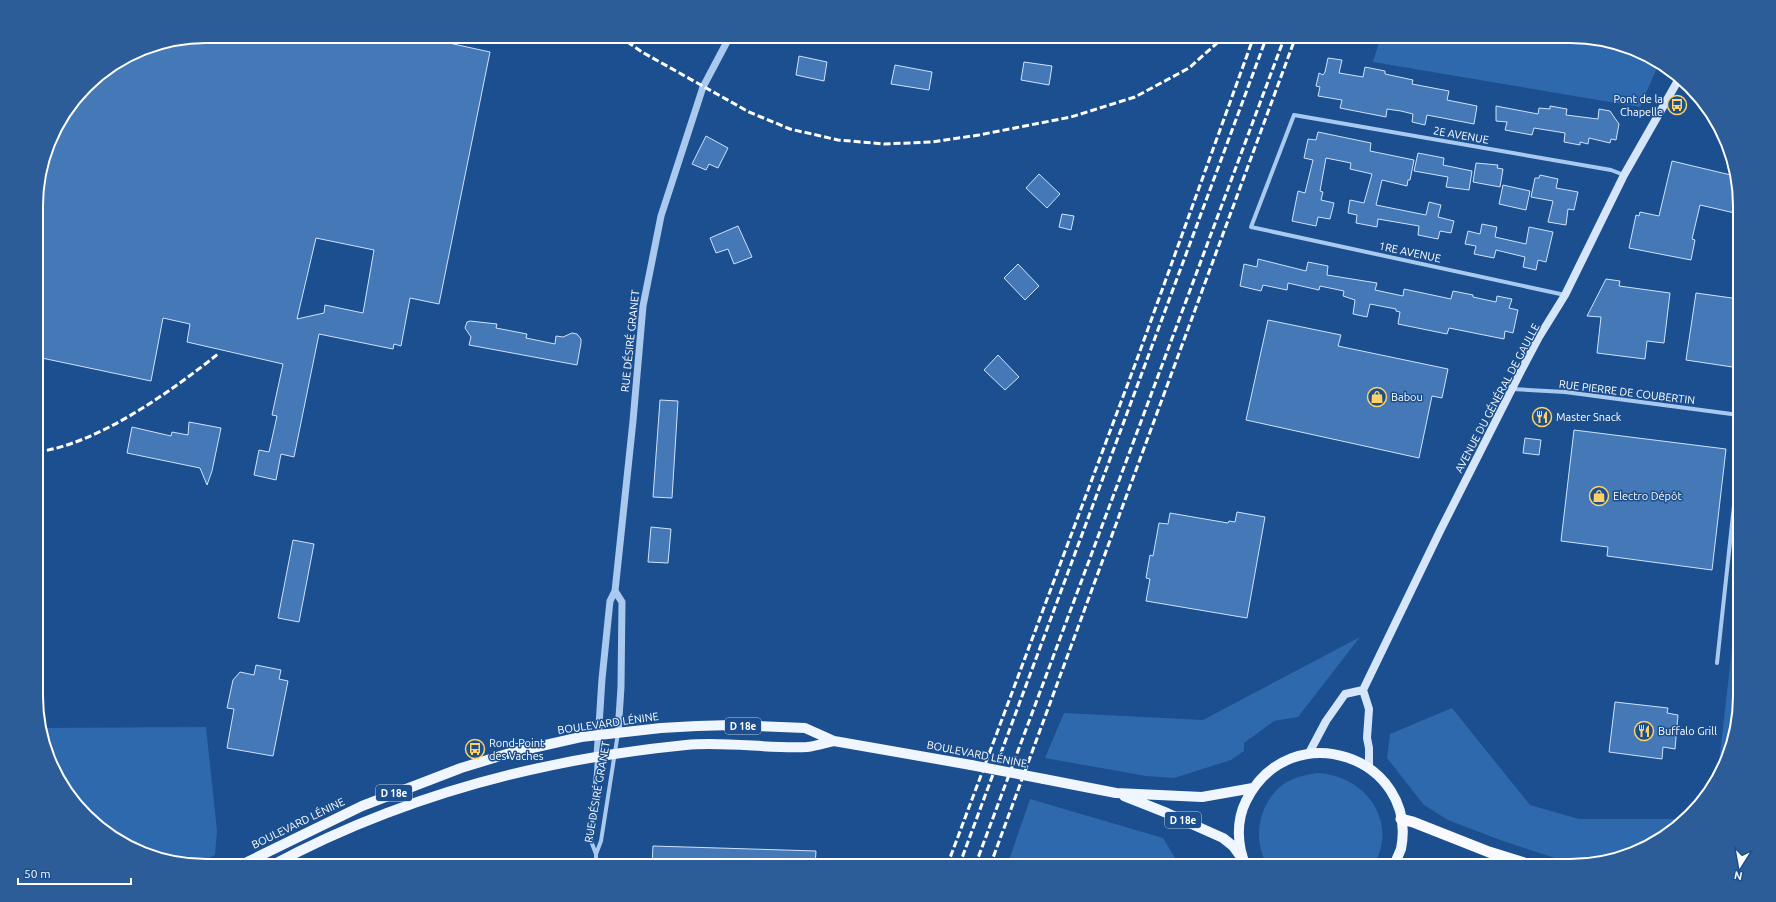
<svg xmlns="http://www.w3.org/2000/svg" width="1776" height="902" viewBox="0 0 1776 902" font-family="Ubuntu,sans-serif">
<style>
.green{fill:#2e69ad}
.building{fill:#4478b7;stroke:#cfe3fa;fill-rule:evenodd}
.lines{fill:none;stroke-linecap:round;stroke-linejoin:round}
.minor{stroke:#a9c9ee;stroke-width:4}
.tertiary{stroke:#a9c9ee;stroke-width:7}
.secondary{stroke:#d6e6fa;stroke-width:8}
.primary{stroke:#f0f6ff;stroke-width:10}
.trunk{stroke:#f8faff;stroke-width:11}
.rail{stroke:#fff;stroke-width:3;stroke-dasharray:7 3;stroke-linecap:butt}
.primary-bridge{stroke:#f0f6ff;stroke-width:10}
.labels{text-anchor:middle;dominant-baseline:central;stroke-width:3;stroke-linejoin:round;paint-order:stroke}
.shield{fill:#1b4f8f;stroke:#bbcadd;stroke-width:1}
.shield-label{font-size:10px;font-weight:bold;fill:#fff}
.poi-label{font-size:11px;fill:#fff;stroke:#1b4f8f;text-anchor:start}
.street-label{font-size:11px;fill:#fff;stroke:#1b4f8f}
.rim{fill:none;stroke:#fff;stroke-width:2}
</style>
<rect width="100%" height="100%" fill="#1b4f8f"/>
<!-- green -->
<path class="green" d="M1381,36H1570L1645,53L1659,63L1640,107L1373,62Z
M1740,578V696L1723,771L1717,780Z
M1360,637L1298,717L1274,721L1244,743V751L1231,760L1174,778L1146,776L1045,758L1064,713L1203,720Z
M1452,708L1530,805L1579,819H1685L1664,837L1624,857L1584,865L1564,861L1503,841L1448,820L1424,805L1387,758L1390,734Z
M206,727L217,831L215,855L198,864L131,849L71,799L49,761L40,728Z
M1317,773C1365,775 1400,822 1373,866H1268C1251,839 1259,801 1285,783C1295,777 1306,775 1317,773Z
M1030,799L1163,838L1180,866H1007Z"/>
<!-- building -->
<path class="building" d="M206,36H417L490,52L439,304L410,298L401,346L394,344L393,349L319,334L294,457L281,454L276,480L254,475L259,450L269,452L277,416L272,415L283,364L187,342L190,324L163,318L151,381L37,357L36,195L54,131L94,78L141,49ZM316,238L374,250L363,313L325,305L324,313L297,319Z
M799,56L827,62L824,81L796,75Z
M1328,58L1342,60L1339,73L1363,77L1365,67L1385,71V74L1413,80L1412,84L1449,91L1447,100L1477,106L1474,124L1427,115L1425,125L1412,122L1413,114L1401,111L1387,109L1386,117L1340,108L1342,100L1318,96L1320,87L1316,86L1319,73L1323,75L1325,72Z
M1024,62L1052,66L1049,85L1021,80Z
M895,65L932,72L929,90L891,84Z
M1496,106L1538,114L1539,108L1550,109V106L1567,109L1566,115L1598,119L1599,109L1610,111L1619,124L1616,140L1611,139L1610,143L1589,138L1588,144L1580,142V145L1564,142L1565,133L1534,128L1532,135L1505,130L1507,122L1496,121Z
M1318,132L1371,143L1370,151L1414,160L1410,180H1408L1407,186L1382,180L1376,205L1426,215L1429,202L1441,205L1438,217L1454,221L1451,233L1440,231L1438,239L1418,235L1419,226L1378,219L1377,227L1356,223L1357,215L1348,213L1350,200L1364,203L1372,174L1350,169L1351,163L1326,158L1320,191L1323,192L1321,200L1334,203L1330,219L1318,217L1316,226L1292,221L1298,191L1305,193L1313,160L1304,158L1308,139L1316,140Z
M706,136L728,148L718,168L709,164L706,170L692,164Z
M1418,153L1444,158L1443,165L1472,171L1469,190L1446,187L1448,177L1414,171Z
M1672,161L1735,176L1739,184V214L1700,205L1692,239L1695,240L1691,260L1629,248L1636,215L1639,216L1640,212L1659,216Z
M1476,163L1498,165L1497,168L1503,169L1500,187L1473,182Z
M1039,174L1060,194L1047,208L1026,188Z
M1540,175L1558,179L1556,188L1578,192L1574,210L1568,209L1566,225L1548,222L1553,201L1531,197L1535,178H1539Z
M1503,185L1530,191L1526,210L1499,204Z
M1062,214L1074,216L1071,230L1059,227Z
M1482,224L1497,227L1495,237L1526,244L1529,227L1553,232L1546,262L1538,260L1536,270L1523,267L1525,257L1496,250L1494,258L1474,254L1476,246L1465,244L1468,231L1480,234Z
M738,226L752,257L734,264L728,249L716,253L710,238Z
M1258,259L1306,271L1308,262L1328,266L1327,275L1377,283L1375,290L1403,296L1404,289L1451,299L1453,291L1473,295V297L1496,302L1497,296L1512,299L1509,308L1518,310L1513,333L1505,331L1504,339L1449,328L1447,334L1398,324L1400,312L1396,311V309L1370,304L1367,317L1353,314L1355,300L1343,296L1344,291L1320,286L1319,290L1288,283L1287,290L1263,285L1261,291L1240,286L1244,264L1257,267Z
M1018,264L1039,286L1025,300L1004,278Z
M1606,279L1620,281L1619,286L1670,293L1664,343L1647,341L1645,359L1597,353L1601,317L1587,316Z
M1696,293L1739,299V368L1686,360Z
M1268,320L1341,335L1338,346L1448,369L1442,398L1432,396L1419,458L1246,420Z
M470,321L497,324L496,328L527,334L526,338L555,344L556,336L563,337L572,333L577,334L581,339V343L577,365L469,345L471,337L465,328L467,322Z
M998,355L1019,377L1005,390L984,370Z
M660,400L678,401L672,498L653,497Z
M189,422L221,428L212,471L207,485L200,468L127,453L132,427L171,436L172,432L188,435Z
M1574,430L1726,449L1712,570L1607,556L1608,547L1561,541Z
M1525,438L1541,440L1539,455L1523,453Z
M1237,512L1265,517L1247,618L1146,601L1150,579L1146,578L1150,555L1153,556L1159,523L1168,524L1170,513L1228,523L1229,521L1235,522Z
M651,527L671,529L668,563L648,562Z
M293,540L314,544L299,622L278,618Z
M256,665L281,670L279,679L288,681L273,756L227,748L234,709L227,708L233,680L240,672L254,675Z
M1615,702L1668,708L1667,713L1678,715L1675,749L1663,747L1662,759L1609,752Z
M653,846L816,851L815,866H652Z"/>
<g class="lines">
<!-- minor -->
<path class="minor" d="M1565,295L1251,227L1294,115L1611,170L1624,175
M1512,389L1565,392L1739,415
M1717,663L1739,459
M596,854L591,841L597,758
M596,866V854L601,841L618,733"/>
<!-- tertiary -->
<path class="tertiary" d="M615,591L622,602L621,687L618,733
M597,756L602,679L610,601L615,591L633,421L643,306L661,216L703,87L730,36"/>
<!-- secondary -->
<path class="secondary" d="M1309,753L1326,721L1345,694L1363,690
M1369,768V748L1367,738L1369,709L1363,690L1440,531L1521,371L1539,337L1565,295L1624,175L1680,77"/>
<!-- primary -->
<path class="primary" d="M1044,779L1116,793L1202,797L1253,788
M1124,796L1167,813L1223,838L1233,846L1241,857
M239,866L362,806L461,768L510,753L581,737L661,728L697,726L732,725L805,728L834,741L971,765
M271,866C399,797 542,759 686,745C725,741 768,749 807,747C816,746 825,743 834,741
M1246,866C1237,846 1236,821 1246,801C1291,712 1419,758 1401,849C1399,854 1396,860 1394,866"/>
<!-- trunk -->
<path class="trunk" d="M1401,819L1413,822L1489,852L1534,866"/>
<!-- rail -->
<path class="rail" d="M619,36L642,52L749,112L790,129L838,140L884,144L932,142L979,135L1071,117L1135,97L1189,68L1225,36
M37,452C98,444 170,392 218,354
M947,866L1136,362L1254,36
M959,866L1267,36
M975,866L1285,36
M990,866L1296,36"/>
<!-- primary-bridge -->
<path class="primary-bridge" d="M971,765L1044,779"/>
</g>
<!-- icons -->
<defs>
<symbol id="bus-ring" viewBox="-11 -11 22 22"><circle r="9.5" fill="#1b4f8f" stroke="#ffd166" stroke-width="1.5"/><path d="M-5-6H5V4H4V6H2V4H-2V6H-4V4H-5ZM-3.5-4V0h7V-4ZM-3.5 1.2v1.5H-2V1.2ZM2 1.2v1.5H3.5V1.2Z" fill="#ffd166"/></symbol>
<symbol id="shop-ring" viewBox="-11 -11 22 22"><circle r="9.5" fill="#1b4f8f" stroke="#ffd166" stroke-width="1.5"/><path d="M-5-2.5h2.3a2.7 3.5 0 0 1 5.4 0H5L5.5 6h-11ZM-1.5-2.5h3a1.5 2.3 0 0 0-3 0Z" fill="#ffd166"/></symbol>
<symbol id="restaurant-ring" viewBox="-11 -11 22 22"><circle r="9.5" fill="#1b4f8f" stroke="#ffd166" stroke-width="1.5"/><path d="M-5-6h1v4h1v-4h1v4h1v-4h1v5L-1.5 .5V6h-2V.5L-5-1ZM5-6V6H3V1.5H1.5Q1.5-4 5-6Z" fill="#ffd166"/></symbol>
</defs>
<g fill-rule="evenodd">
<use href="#bus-ring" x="1666" y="94" width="22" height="22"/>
<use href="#shop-ring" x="1366" y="386" width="22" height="22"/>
<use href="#restaurant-ring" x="1531" y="406" width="22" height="22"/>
<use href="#shop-ring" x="1588" y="485" width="22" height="22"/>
<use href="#restaurant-ring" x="1633" y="720" width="22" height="22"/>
<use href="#bus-ring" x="464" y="738" width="22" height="22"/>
</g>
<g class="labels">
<!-- shield labels -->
<g class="shield">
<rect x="725" y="718" width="36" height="16" rx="3"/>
<rect x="376" y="785" width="36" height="16" rx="3"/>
<rect x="1165" y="812" width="36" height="16" rx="3"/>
</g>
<g class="shield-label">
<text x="743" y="726">D 18e</text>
<text x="394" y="793">D 18e</text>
<text x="1183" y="820">D 18e</text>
</g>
<!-- poi labels -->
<g class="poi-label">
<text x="1663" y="99" text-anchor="end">Pont de la<tspan x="1663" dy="13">Chapelle</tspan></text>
<text x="1391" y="397">Babou</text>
<text x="1556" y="417">Master Snack</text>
<text x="1613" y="496">Electro Dépôt</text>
<text x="1658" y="731">Buffalo Grill</text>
<text x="489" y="743">Rond-Point<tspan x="489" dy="13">des Vaches</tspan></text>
</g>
<!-- street labels -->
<g class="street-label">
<text transform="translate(1461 135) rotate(10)">2E AVENUE</text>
<text transform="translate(1410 252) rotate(12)">1RE AVENUE</text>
<text transform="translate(630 341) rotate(-84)">RUE DÉSIRÉ GRANET</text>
<text transform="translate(1627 392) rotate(7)">RUE PIERRE DE COUBERTIN</text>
<text transform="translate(1497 398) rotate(-62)">AVENUE DU GÉNÉRAL DE GAULLE</text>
<text transform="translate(608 723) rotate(-8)">BOULEVARD LÉNINE</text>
<text transform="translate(977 754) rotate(11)">BOULEVARD LÉNINE</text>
<text transform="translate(597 792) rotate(-80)">RUE DÉSIRÉ GRANET</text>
<text transform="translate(298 823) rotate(-26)">BOULEVARD LÉNINE</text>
</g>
</g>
<!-- crop -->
<path d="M0 0H1776V902H0ZM206 43H1570A163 163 0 0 1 1733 206V696A163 163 0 0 1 1570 859H206A163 163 0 0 1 43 696V206A163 163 0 0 1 206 43Z" fill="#2d5d98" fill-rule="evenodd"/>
<path class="rim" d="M206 43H1570A163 163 0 0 1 1733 206V696A163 163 0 0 1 1570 859H206A163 163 0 0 1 43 696V206A163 163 0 0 1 206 43Z"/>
<!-- north arrow -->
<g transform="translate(1740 866) rotate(191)" stroke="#1b4f8f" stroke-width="3" paint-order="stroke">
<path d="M0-3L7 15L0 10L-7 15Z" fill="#ffffff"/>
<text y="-6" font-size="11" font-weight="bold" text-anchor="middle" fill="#ffffff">N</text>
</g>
<!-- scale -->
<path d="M18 878v6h113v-6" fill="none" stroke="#ffffff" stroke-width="2"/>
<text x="24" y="878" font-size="12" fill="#ffffff" stroke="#1b4f8f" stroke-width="3" paint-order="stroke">50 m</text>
</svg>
